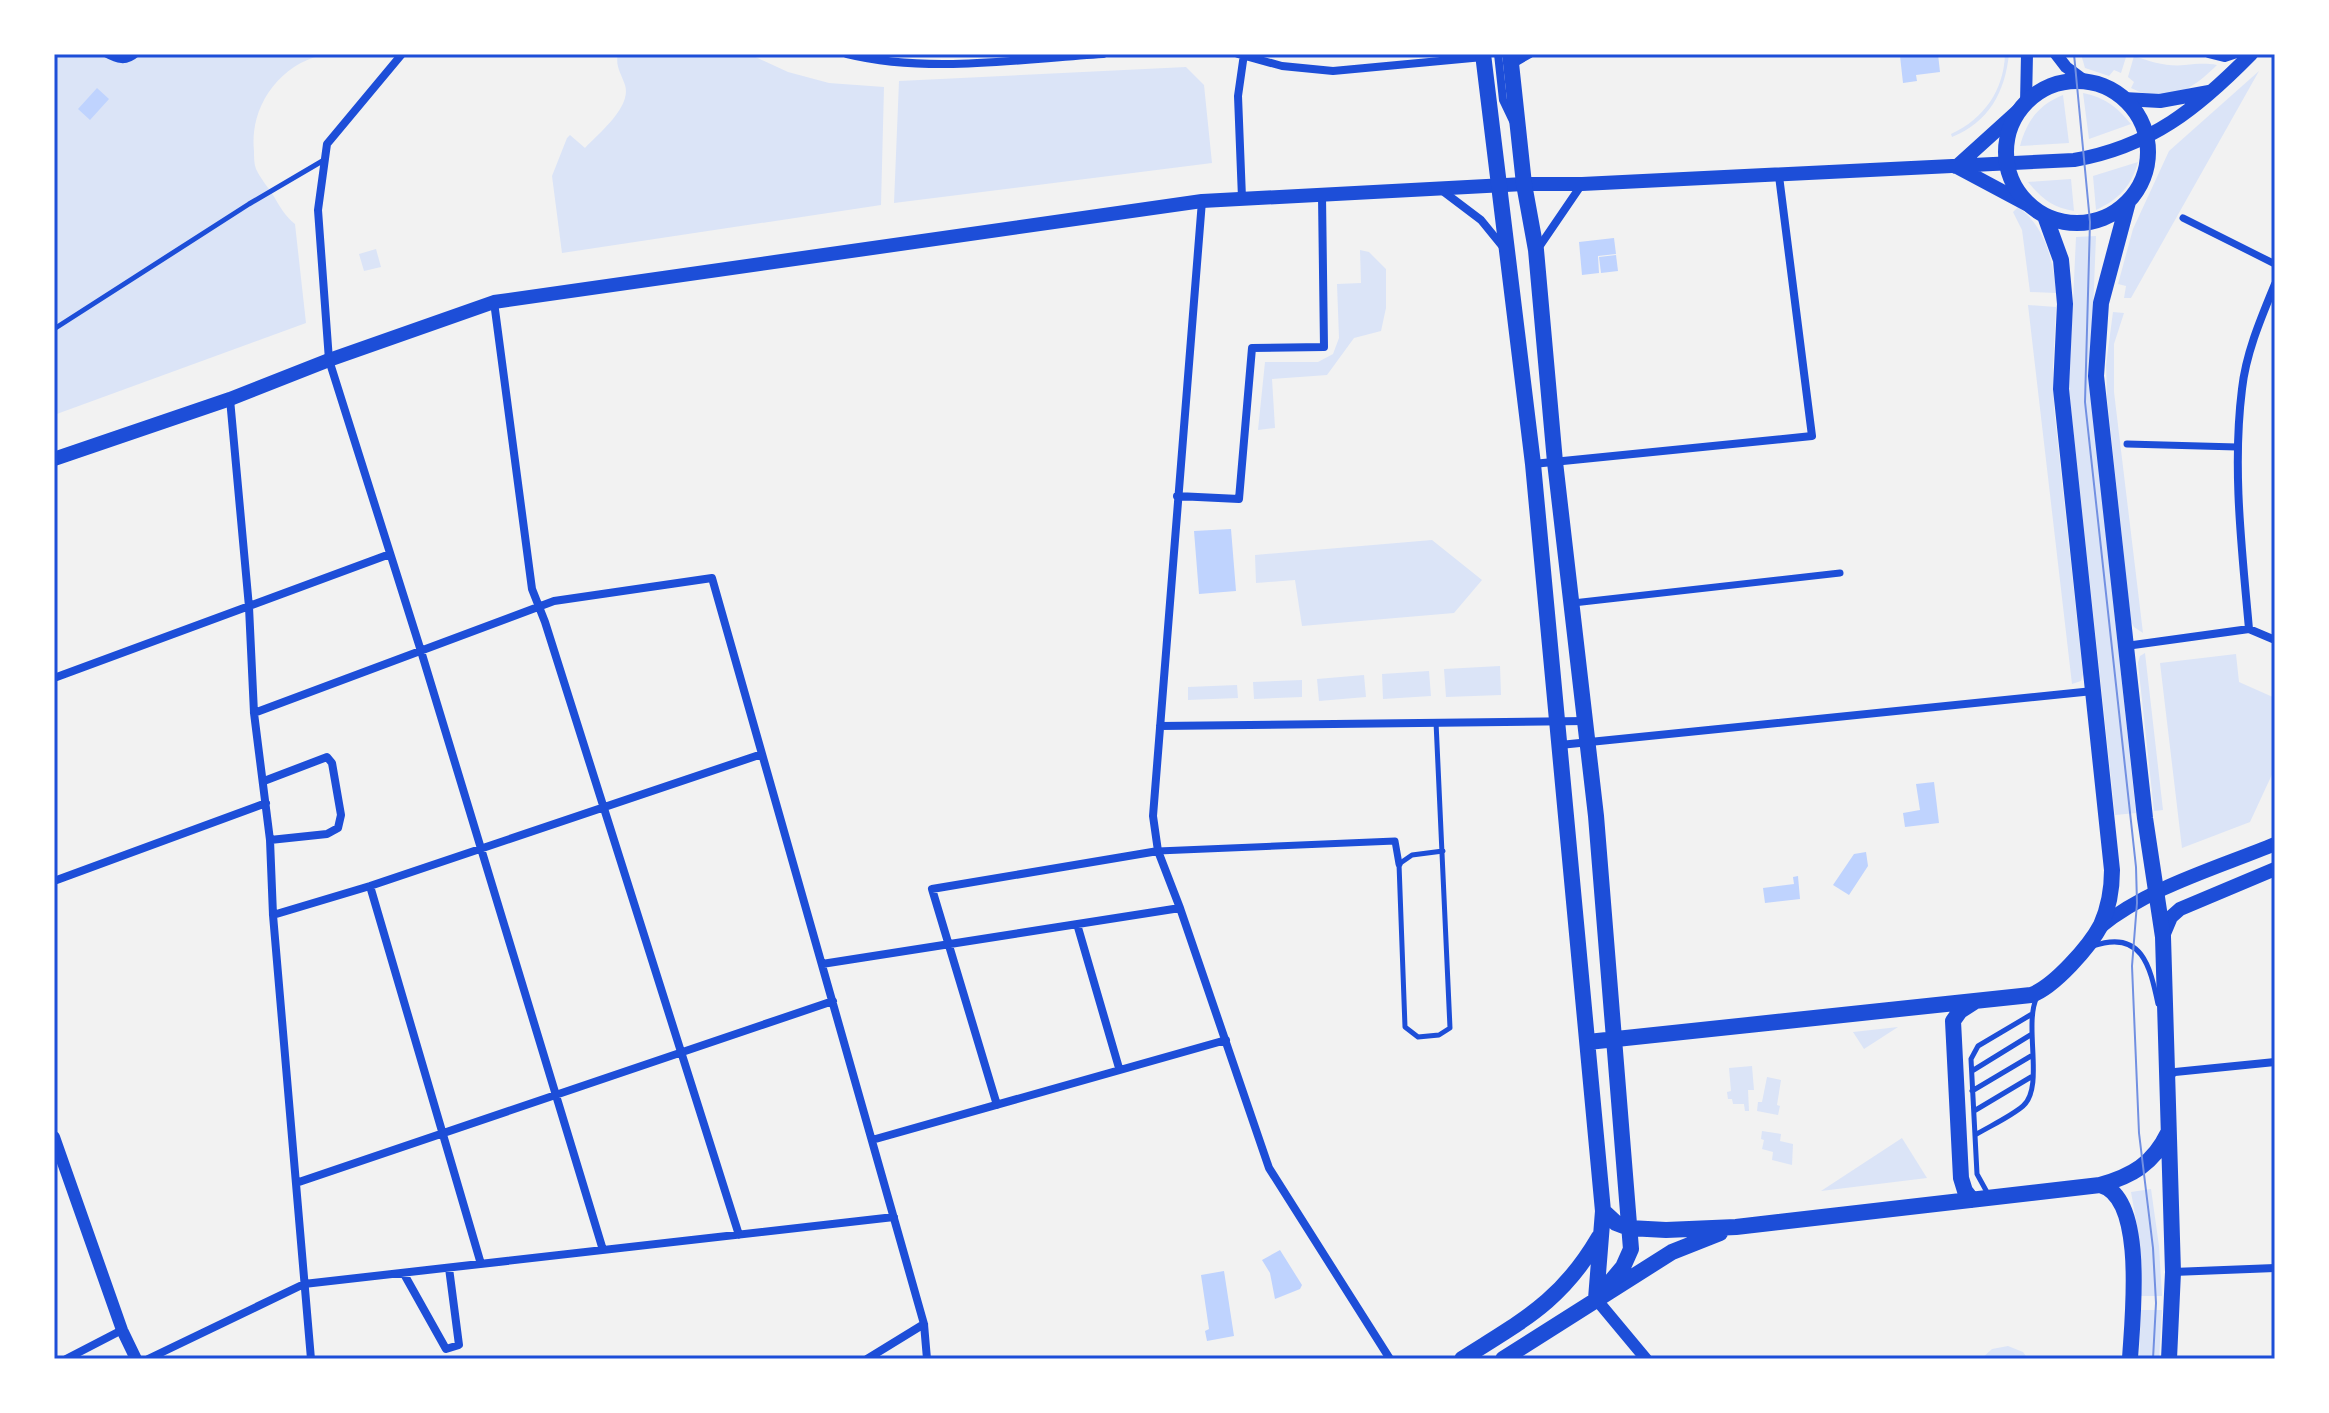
<svg xmlns="http://www.w3.org/2000/svg" width="2329" height="1413" viewBox="0 0 2329 1413" font-family="'DM Sans',sans-serif">
<style>
.green{fill:#dbe4f7}
.water{fill:#bfd3fe}
.lines{fill:none;stroke-linecap:round;stroke-linejoin:round}
.service{stroke:#1d4ed8;stroke-width:5}
.pedestrian{stroke:#1d4ed8;stroke-width:7}
.minor{stroke:#1d4ed8;stroke-width:8}
.tertiary{stroke:#1d4ed8;stroke-width:12}
.secondary{stroke:#1d4ed8;stroke-width:14}
.primary{stroke:#1d4ed8;stroke-width:16}
.tram{stroke:#7290e2;stroke-width:2}
.neatline{fill:none;stroke:#1d4ed8;stroke-width:3}
</style>
<rect width="100%" height="100%" fill="#f2f2f2"/>
<!-- green -->
<path class="green" d="M54,54H328C282,61 249,105 254,151C254,157 254,164 256,169C260,178 268,187 273,195C280,207 285,216 295,224L306,323L54,415Z
M618,54H749L788,72L829,83L884,87L881,205L562,253L552,176L567,138L570,135L585,148C599,133 632,107 625,85C621,73 615,66 618,54Z
M2005,54H2009C2005,92 1989,122 1952,137L1951,134C1984,119 2004,90 2005,54Z
M2081,54H2127L2121,73L2114,70L2109,76L2085,68Z
M2134,56C2151,62 2168,67 2185,65C2197,64 2205,63 2217,65C2192,90 2166,106 2131,88L2134,82L2128,77Z
M1186,67L1204,85L1212,163L894,203L899,81Z
M2259,71L2131,298H2124L2126,286L2118,284L2133,229L2169,151Z
M2083,93C2106,98 2117,107 2131,124L2089,139Z
M2063,95L2069,143L2020,146C2027,121 2038,105 2063,95Z
M2138,162C2131,187 2119,199 2096,210L2093,176Z
M2071,179L2074,211C2052,207 2042,199 2028,182Z
M2018,207C2045,226 2054,262 2056,293L2030,292L2022,230L2013,212Z
M2096,236L2090,388L2136,813L2115,815L2069,390L2076,237Z
M376,249L381,267L364,271L359,254Z
M1360,250L1369,252L1386,269V308L1381,331L1354,338L1327,375L1272,379L1275,428L1258,430L1265,362H1318L1333,354L1339,338L1337,284L1361,283Z
M2028,305L2056,307L2053,367L2054,408L2083,674L2081,681L2072,684Z
M2113,312L2124,313L2114,344V392L2143,633L2134,627L2131,621L2107,398L2106,365Z
M1432,540L1482,580L1454,613L1302,626L1295,580L1256,583L1255,555Z
M2145,653L2163,810L2154,811L2138,663L2140,656Z
M2236,654L2239,682L2275,698V768L2250,822L2182,848L2160,663Z
M1500,666L1501,695L1446,697L1444,669Z
M1429,671L1431,696L1383,699L1382,674Z
M1364,675L1366,697L1319,701L1317,679Z
M1302,680V697L1254,699L1253,682Z
M1237,685L1238,698L1188,700V687Z
M1898,1027L1864,1049L1853,1032Z
M1752,1066L1754,1090H1748L1749,1111H1745L1744,1104H1733L1732,1099H1728L1727,1092L1731,1091L1729,1068Z
M1767,1077L1781,1080L1777,1105L1780,1106L1778,1115L1757,1111L1758,1102H1762Z
M1762,1131L1781,1134L1780,1141L1793,1144L1792,1165L1772,1160L1773,1152L1762,1149L1764,1140L1761,1139Z
M1902,1138L1927,1178L1821,1191Z
M2151,1189L2159,1246L2162,1296H2141L2139,1237L2131,1192Z
M2141,1310H2162L2159,1359H2139Z
M2008,1346L2023,1352L2028,1359H1981L1992,1349Z"/>
<!-- water -->
<path class="water" d="M1938,54L1940,72L1916,75L1917,81L1903,83L1900,56Z
M97,88L109,99L90,120L78,109Z
M1614,238L1616,254L1598,256L1599,273L1582,275L1579,242Z
M1616,255L1618,271L1601,273L1599,257Z
M1231,529L1236,591L1199,594L1194,531Z
M1934,782L1939,823L1905,827L1903,813L1920,810L1916,784Z
M1866,852L1868,866L1849,895L1833,885L1854,854Z
M1798,876L1800,899L1765,903L1763,888L1794,884L1793,877Z
M1280,1250L1302,1285L1300,1289L1275,1299L1270,1273L1262,1260Z
M1224,1271L1234,1336L1207,1341L1205,1331L1209,1329L1201,1275Z"/>
<g class="lines">
<!-- service -->
<path class="service" d="M54,329L249,204L324,160
M1436,722L1450,1028L1439,1035L1418,1037L1405,1027L1399,864L1412,855L1443,851
M2093,946C2142,929 2150,966 2158,1004
M1972,1071L2032,1034
M1972,1091L2031,1056
M1974,1111L2031,1077
M1975,1135C1990,1126 2010,1117 2023,1106C2045,1087 2023,1025 2037,997
M1988,1194L1977,1174L1971,1059L1978,1046L2032,1014"/>
<!-- pedestrian -->
<path class="pedestrian" d="M106,54C117,60 126,63 136,54
M2183,218L2275,264
M2127,444L2237,447
M1573,603L1840,573
M1158,851L1395,841L1399,864"/>
<!-- minor -->
<path class="minor" d="M402,54L327,144L318,210L329,360L421,651L603,1250
M847,54C929,74 1019,59 1103,54
M1238,54L1282,66L1333,71L1483,57
M1498,54L1503,100L1513,121
M2209,54L2225,58L2237,54
M1511,65L1530,54
M1440,189L1481,220L1503,247
M1242,198L1238,96L1244,54
M1202,201L1153,816L1158,851L1180,908L1269,1168L1390,1359
M1537,250L1582,184
M494,302L532,589L545,622L739,1235
M230,399L249,607L254,713L270,840L273,915L311,1359
M1533,464L1812,436L1779,176
M1177,496L1239,499L1252,348L1324,347L1322,196
M2249,629C2242,550 2232,469 2242,389C2246,353 2261,318 2275,284
M2126,646L2249,629L2275,640
M54,678L390,554
M254,713L554,601L712,578L924,1324L927,1359
M1160,726L1585,721
M1560,745L2093,691
M264,781L327,757L332,763L341,815L338,828L327,834L270,840
M54,881L266,803
M370,886L481,1264
M273,915L370,886L762,754
M1077,924L1119,1068
M822,964L1180,908
M2166,1078L2175,1072L2275,1062
M997,1105L932,889L1158,851
M872,1140L1226,1040
M296,1183L833,1001
M2173,1272L2275,1268
M404,1274L446,1349L459,1345L449,1268
M66,1359L122,1330
M148,1359L304,1284L894,1217
M867,1359L924,1324"/>
<!-- tertiary -->
<path class="tertiary" d="M2056,54L2066,67L2085,81
M2026,103L2027,54
M54,1137L122,1330L136,1359
M1596,1299L1646,1359"/>
<!-- secondary -->
<path class="secondary" d="M2124,99L2160,101L2209,92
M1956,167L2019,110
M1957,167L2032,207
M54,459L230,399L329,360L494,302L1202,201L1524,184H1582L2074,160C2150,147 2198,108 2251,54
M2100,927C2149,887 2217,868 2275,844
M2163,936L2171,917L2180,909L2275,869"/>
<!-- primary -->
<path class="primary" d="M1483,54L1533,464L1603,1211L1596,1299
M1510,54L1524,184L1536,250L1555,462L1596,816L1631,1249L1623,1267L1596,1299
M2006 152a71 71 0 1 1 142 0a71 71 0 1 1-142 0Z
M2128,202L2101,303L2096,376L2145,818L2163,937L2173,1272L2169,1359
M1588,1042L2031,995C2054,987 2090,946 2101,925C2109,907 2112,889 2112,870L2061,389L2065,304L2061,260L2045,216
M2100,1185C2147,1197 2132,1321 2130,1359
M1972,1200L1965,1191L1961,1178L1953,1021L1960,1011L1974,1002
M1603,1211L1616,1223L1629,1228L1666,1230L1736,1227L2100,1185C2132,1176 2153,1164 2168,1133
M1462,1359C1523,1320 1561,1302 1599,1237
M1503,1359L1672,1252L1720,1233"/>
<!-- tram -->
<path class="tram" d="M2074,54L2090,222L2085,402L2136,867L2137,903L2132,966L2139,1133L2153,1248L2156,1303L2153,1359"/>
</g>
<!-- border -->
<rect width="2329" height="1413" fill="none" stroke="#ffffff" stroke-width="112"/>
<rect x="56" y="56" width="2217" height="1301" class="neatline"/>
</svg>
